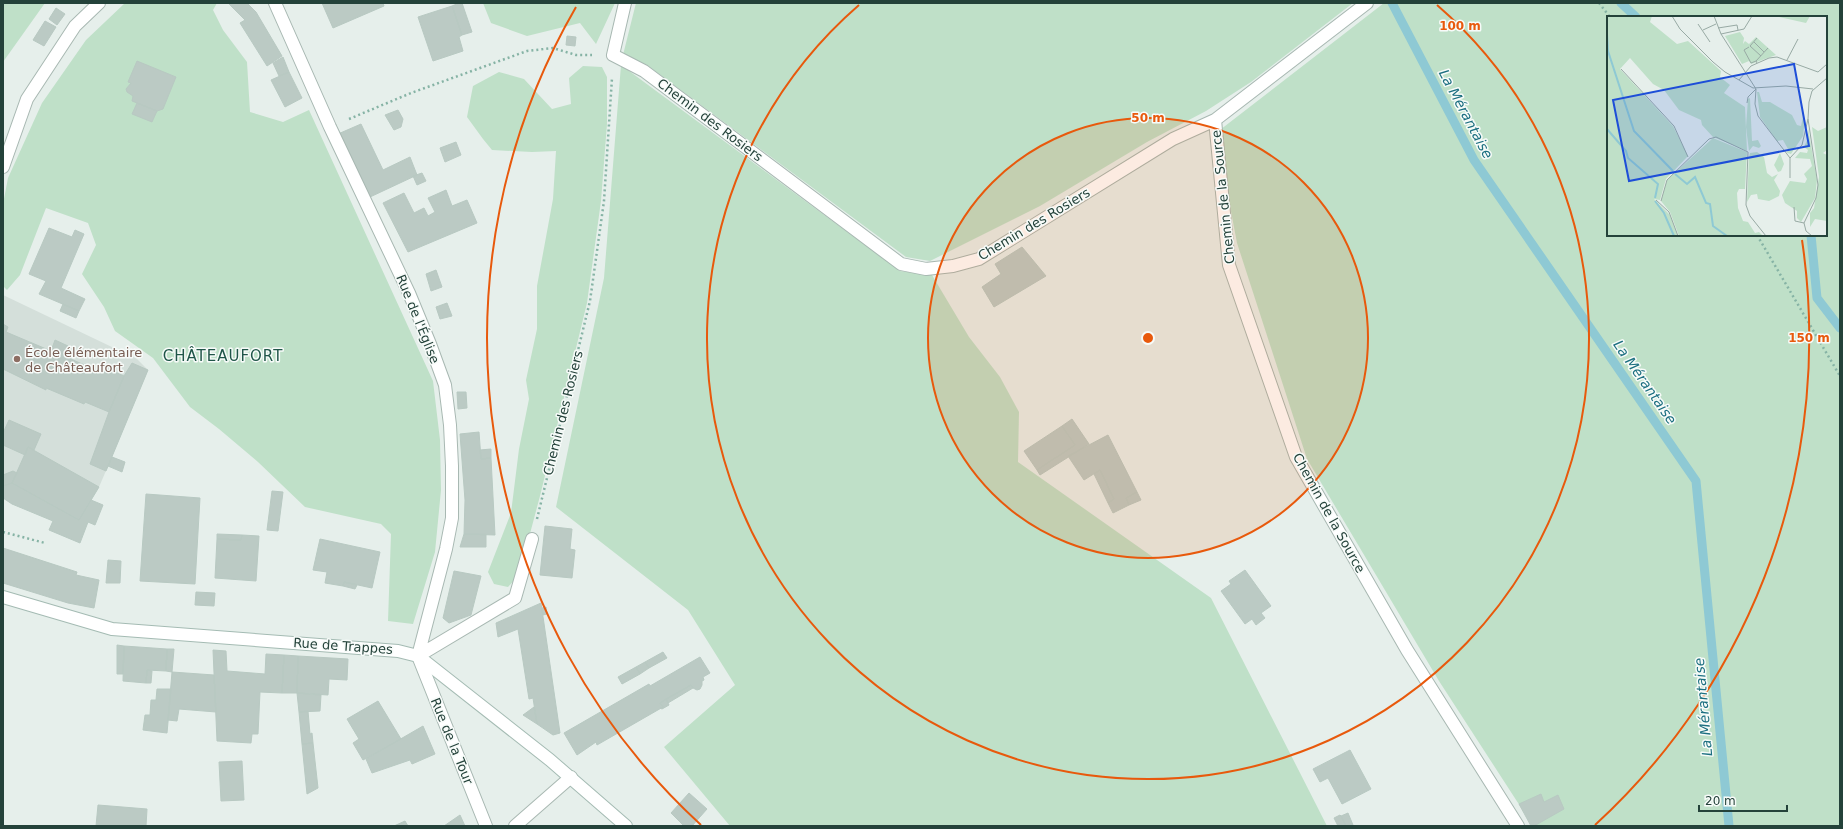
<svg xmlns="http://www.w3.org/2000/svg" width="1843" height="829" viewBox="0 0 1843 829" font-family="'DejaVu Sans',sans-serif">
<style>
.built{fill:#d4dfda}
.green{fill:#bfe0c8;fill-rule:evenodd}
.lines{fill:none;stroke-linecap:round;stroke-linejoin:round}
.stream{stroke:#8ec9d4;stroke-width:9}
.building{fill:#bbcac4;stroke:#b8c9c2}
.street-casing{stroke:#a8b8b2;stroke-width:14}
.secondary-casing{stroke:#a4bbb3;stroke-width:14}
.path{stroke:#86b3a5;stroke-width:2.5;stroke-dasharray:2 3;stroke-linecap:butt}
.street{stroke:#fff;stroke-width:12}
.secondary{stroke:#fff;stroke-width:12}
.ring{fill:none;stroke:#e8590c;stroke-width:2}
.education-dot{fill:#8d6e63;stroke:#f7fbf9;stroke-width:1.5}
.labels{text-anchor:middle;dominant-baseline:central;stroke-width:3;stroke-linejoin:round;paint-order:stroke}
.street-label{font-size:13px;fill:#24423a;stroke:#f7fbf9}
.education-label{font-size:13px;fill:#785e54;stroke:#f7fbf9;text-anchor:start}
.water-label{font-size:14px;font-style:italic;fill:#1c6f80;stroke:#f7fbf9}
.quarter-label{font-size:15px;letter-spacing:1px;fill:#1f5548;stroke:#f7fbf9}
.inset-river{fill:none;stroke:#8ec9d4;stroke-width:2}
.inset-road{fill:none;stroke:#98aaa4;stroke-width:1}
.view{fill:#1d4ed8;fill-opacity:0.15;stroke:#1d4ed8;stroke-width:2}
.inset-edge{fill:none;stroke:#24423a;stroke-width:2}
.centre{fill:#e8590c;stroke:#f7fbf9;stroke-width:2}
.ring-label{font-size:12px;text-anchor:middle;font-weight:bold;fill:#e8590c;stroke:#f7fbf9;stroke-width:3;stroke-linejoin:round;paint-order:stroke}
</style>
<rect width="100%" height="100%" fill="#e6efeb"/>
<!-- built -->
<path class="built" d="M3,295L137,359L148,370L108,466L99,487L79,520L3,486Z"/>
<!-- green -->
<path class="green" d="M3,3H45L3,62Z
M125,3H217L213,10L223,30L247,62L250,112L283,122L309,110L433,381L440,440L441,490L435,552L413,624L388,621L391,534L381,524L305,507L258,462L219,429L190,407L153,358L115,331L104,307L82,274L96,245L88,223L46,208L20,275L7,290L3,286V204L8,178L42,103L86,40Z
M483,3H615L596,44L580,23L527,36L491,23Z
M636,3H1353L1251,82L1206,111L1147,142L1040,206L930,261L906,257L647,65L623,55Z
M1384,3H1840V826H1533L1439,681L1307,459L1237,243L1216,133ZM1608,17H1826V235H1608Z
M621,65L900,271L932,275L969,337L1000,377L1019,412L1018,462L1211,598L1327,826H730L664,747L735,685L688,610L556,507L604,278Z
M583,66L602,67L607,77V124L601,201L587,303L540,496L519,575L508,587L494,584L488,572L511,513L519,449L529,399L526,380L537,329V286L553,199L556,151L532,152L492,150L483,139L467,117L473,86L499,72L524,79L552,109L571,104L569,78Z"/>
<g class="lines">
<!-- stream -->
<path class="stream" d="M1392,3L1474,160L1696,481L1729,826
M1621,3L1636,17
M1811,235L1817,298L1840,328"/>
</g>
<!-- building -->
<path class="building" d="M228,3H247L256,12L282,56L267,66L240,23L245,20Z
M322,3H383L384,6L333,28Z
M459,3H462L472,32L462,35L452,6Z
M452,6L462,35L459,37L463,51L433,61L418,17Z
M56,8L65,14L57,25L49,19Z
M45,21L56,27L44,46L33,40Z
M567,36L576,37L575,46L566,45Z
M283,57L289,72L279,76L273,63Z
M137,61L176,77L163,109L157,111L132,101L133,96L127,92L126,89L131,83L128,82Z
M289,72L302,98L285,107L271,80Z
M137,103L157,111L152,122L132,114Z
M398,110L403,119L401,127L394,130L385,115Z
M361,124L383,170L410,157L417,175L370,197L338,134Z
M456,142L461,155L445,162L440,148Z
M422,173L426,181L417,185L413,176Z
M446,190L452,206L467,200L477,223L408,252L383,203L404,193L414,213L424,208L428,216L435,212L428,198Z
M49,228L72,237L75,230L84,234L61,288L85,299L79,311L39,294L46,281L29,274Z
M1022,247L1046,276L994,307L982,287L1001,274L995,264Z
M436,270L442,287L431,291L426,274Z
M447,303L452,316L440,319L436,307Z
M63,304L79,311L76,318L60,311Z
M3,324L8,327L6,332L51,351L55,340L68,346L64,356L98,371L100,366L124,376L109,412L85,402L84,404L46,388V390L3,369Z
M132,363L148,370L106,471L90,464L109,412L124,376Z
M457,392H466L467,408L458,409Z
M1072,419L1089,444L1040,475L1037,470L1075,445L1062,426Z
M9,420L41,434L34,450L28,447L25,455L3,445V433Z
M1062,426L1075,445L1037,470L1024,451Z
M479,432L481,459L491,458L495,535L464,534L465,500L460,434Z
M1108,435L1137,492L1126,498L1129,505L1113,513L1108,503L1114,499L1100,470L1084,480L1068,456Z
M28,447L99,487L79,520L12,483Z
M491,449V458L481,459L480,450Z
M112,457L125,462L122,472L108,466Z
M1100,470L1114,499L1108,503L1094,474Z
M13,471L17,473L12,483L3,486V475Z
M12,483L79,520L91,500L103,505L95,525L88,522L80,543L49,530L53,521L12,504L3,498V486Z
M272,491L283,492L278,531L267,530Z
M1137,492L1141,500L1129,505L1126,498Z
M146,494L200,498L195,584L140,581Z
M545,526L572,529L570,549L575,550L572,578L540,575Z
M217,534L242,535L241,540L217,539Z
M464,534H486V547H460Z
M242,535L259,536L256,581L215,578L217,539L241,540Z
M320,539L380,552L372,588L344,582L343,586L325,583L327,572L313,570Z
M3,548L77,572L76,575L99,580L94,608L68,603L3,583Z
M108,560L121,561L120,583H106Z
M1245,570L1271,606L1261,613L1265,618L1256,625L1252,619L1245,624L1221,591L1231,584L1229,581Z
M454,571L481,576L471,615L449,623L443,618Z
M344,582L357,585L355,589L343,586Z
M196,592L215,593L214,606L195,605Z
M541,603L560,733L553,735L537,724L533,698L529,699L518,629L498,637L496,623Z
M546,607L547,614L543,615L542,608Z
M117,645L124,646L123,674H117Z
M124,646L167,649L166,671L147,670L146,683L123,681Z
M167,649H174L172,672L166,671Z
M213,650L226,651L227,671L265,674L266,654L284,655L282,693L260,692L258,734H252L251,743L217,741Z
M663,652L667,658L649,668L645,662Z
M284,655L298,656L297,693H282Z
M298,656L348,659L347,680L329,679L328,695L297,693Z
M700,657L710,673L703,677L704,680L702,681V685L700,689L697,690L693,688L691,685L660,703L663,707L597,745L596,742L577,755L564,733L649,684L650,686Z
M645,662L649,668L640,674L636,667Z
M636,667L640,674L622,684L618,677Z
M147,670L152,671L151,683H146Z
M172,672L214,675L216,712L179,709L177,721L168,720Z
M691,685L693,688L668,703L666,699Z
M157,689H171L167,733L143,730L145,715H150L151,700H156Z
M297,693L321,695L320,711L299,712Z
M666,699L669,705L662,709L660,708L663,707L660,703Z
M378,701L401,739L363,760L353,743L359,739L347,719Z
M534,707L537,724L523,715Z
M308,711L310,734L312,733L313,743L302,744L299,712Z
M423,726L435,754L412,764L410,760L372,773L366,759Z
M313,743L318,788L307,794L302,744Z
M1350,750L1371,789L1342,804L1328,778L1320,782L1313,769Z
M242,761L244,800L221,801L219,762Z
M689,793L707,809L692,826H684L671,813Z
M1541,794L1544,802L1558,795L1564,809L1534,826H1531L1519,804Z
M98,805L147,809L146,826H96Z
M1348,813L1353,825L1350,826H1346L1341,816Z
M460,815L465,826H444Z
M1340,815L1341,816L1346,826H1338L1334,818Z
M405,821L408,826H394Z"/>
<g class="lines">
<defs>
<path id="street" d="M275,3L330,127L409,293L430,344L445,385L450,425L452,466V518L446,549L418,656
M625,3L613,55L644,71L901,264L926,269L953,266L979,259L1173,139L1215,120L1367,3
M1215,120L1229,265L1296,457L1407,650L1518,826
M3,167L27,99L75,26L99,3
M418,656L486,826
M418,656L515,598L532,539
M515,826L571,777"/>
<path id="secondary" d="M3,597L112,629L398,651L418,656L550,760L626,826"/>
</defs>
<!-- street casing -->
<use href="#street" class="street-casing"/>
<!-- secondary casing -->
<use href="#secondary" class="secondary-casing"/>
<!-- path -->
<path class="path" d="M1599,3L1610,17
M349,119L411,93L527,51L553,48L576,55H592
M1757,235L1840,376
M537,519L590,301L604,201L612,78
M3,532L45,543"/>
<!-- street -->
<use href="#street" class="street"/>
<!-- secondary -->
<use href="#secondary" class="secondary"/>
</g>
<!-- distance rings -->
<circle cx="1148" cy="338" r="220" fill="#e8590c" fill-opacity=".12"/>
<g class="ring">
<circle cx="1148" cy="338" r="220"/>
<path d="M1437 5A441 441 0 1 1 859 5"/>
<path d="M701 825A661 661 0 0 1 576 7M1802 240A661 661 0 0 1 1595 825"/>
</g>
<!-- markers -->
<circle class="education-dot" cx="17" cy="359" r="4"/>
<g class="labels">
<!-- street labels -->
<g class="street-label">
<text transform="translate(710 120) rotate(37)">Chemin des Rosiers</text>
<text transform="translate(1223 197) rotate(-96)">Chemin de la Source</text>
<text transform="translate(1034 224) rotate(-31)">Chemin des Rosiers</text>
<text transform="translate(418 319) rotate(68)">Rue de l'Église</text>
<text transform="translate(563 413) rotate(-76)">Chemin des Rosiers</text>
<text transform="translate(1329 513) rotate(61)">Chemin de la Source</text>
<text transform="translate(343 646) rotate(4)">Rue de Trappes</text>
<text transform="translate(452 741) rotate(68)">Rue de la Tour</text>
</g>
<!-- education labels -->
<g class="education-label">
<text x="25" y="352">École élémentaire<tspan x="25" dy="15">de Châteaufort</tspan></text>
</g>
<!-- water labels -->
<g class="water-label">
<text transform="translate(1466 114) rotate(62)">La Mérantaise</text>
<text transform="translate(1645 382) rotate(55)">La Mérantaise</text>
<text transform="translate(1703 707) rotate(-95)">La Mérantaise</text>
</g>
<!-- quarter labels -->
<g class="quarter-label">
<text x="223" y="356">CHÂTEAUFORT</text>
</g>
</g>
<!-- overview -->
<g transform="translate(1607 16)">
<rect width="220" height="220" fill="#e6efeb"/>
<path d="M0,0H45L43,6L70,28L81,25L114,55L113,61L123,69L117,77L138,91L140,135L106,121L95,109L94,104L72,94L57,74L46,68L23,42L13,53L66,110L81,140L59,163L53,184L47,183L63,199L71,220H0ZM168,0H203L199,7ZM133,16L137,22L136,28L138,25L142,28L149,21L169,39L144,48L142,45L135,48L118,20ZM150,76H152L155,86H163L185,99L190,109L194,110L196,101L198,103L196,120L184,138L180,137L181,133L176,124L170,125L153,101ZM143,82L145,125L151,124L154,130L152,132L146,130L142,135L139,111L141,83ZM205,111L211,115L220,111V134L216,137L220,139V205L208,203L203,211V197L207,192L212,161ZM201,112L210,164L208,182L194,206L190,202V195L178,187L175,179L183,165L198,167L200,163L197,158L205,150L203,143L188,142L193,136L200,137L201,134L197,131L201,122ZM106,122L140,136L138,173H132L130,177L131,192L136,205L141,206L148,217L152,216L156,220H72L63,196L54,185L60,164ZM150,136L157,141L160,157L165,161L171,158L167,164L173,175L172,180L162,185L151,183L150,178L144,179L140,186L142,141L143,137ZM173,137L177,148L174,155L171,156L167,149Z" fill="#bfe0c8"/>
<path class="inset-river" d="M0,18L1,35L27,115L66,155M0,113L19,135L21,142L51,168L48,182M68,158L80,168L88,161L99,187L103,188L106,210L120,220M48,185L57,197L67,220"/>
<path class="inset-road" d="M65,0L73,13L106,46L118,56L146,72L179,70L206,73M107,0L114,18L149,73M91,8L103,26M111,12L130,9L131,14M96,14L109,8M114,18L137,13L145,0M150,22L143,30L154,40M147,26L157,36M142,31L137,34L144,47L149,45M180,44L191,23M150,47L149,45L161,32M14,53L67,110L81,141M132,64L144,50L162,42L170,41L211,56L220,48M149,73L148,88L151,100L183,142M140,87L141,81L149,73M183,142L195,129L201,103M183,162V142M49,184L62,196L71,220M54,185L60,164L102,123L109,121L141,136L139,189L143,200L159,220M187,191L188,205L197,207M205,220L199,215L197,207L209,182L211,169L201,103L202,86L205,75L220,62"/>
<path class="view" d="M187,48L202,130L22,165L6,84Z"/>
<rect width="220" height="220" class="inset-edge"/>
</g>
<circle cx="1148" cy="338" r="6" class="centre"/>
<g class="ring-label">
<text x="1460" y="30">100 m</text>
<text x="1148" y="122">50 m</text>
<text x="1809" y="342">150 m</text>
</g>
<!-- border -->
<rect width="1843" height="829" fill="none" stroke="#24423a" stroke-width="8"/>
<!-- scale -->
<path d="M1699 805v6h88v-6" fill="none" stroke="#24423a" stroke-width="2"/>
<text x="1705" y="805" font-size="12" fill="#24423a" stroke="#f7fbf9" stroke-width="3" paint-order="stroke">20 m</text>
</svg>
